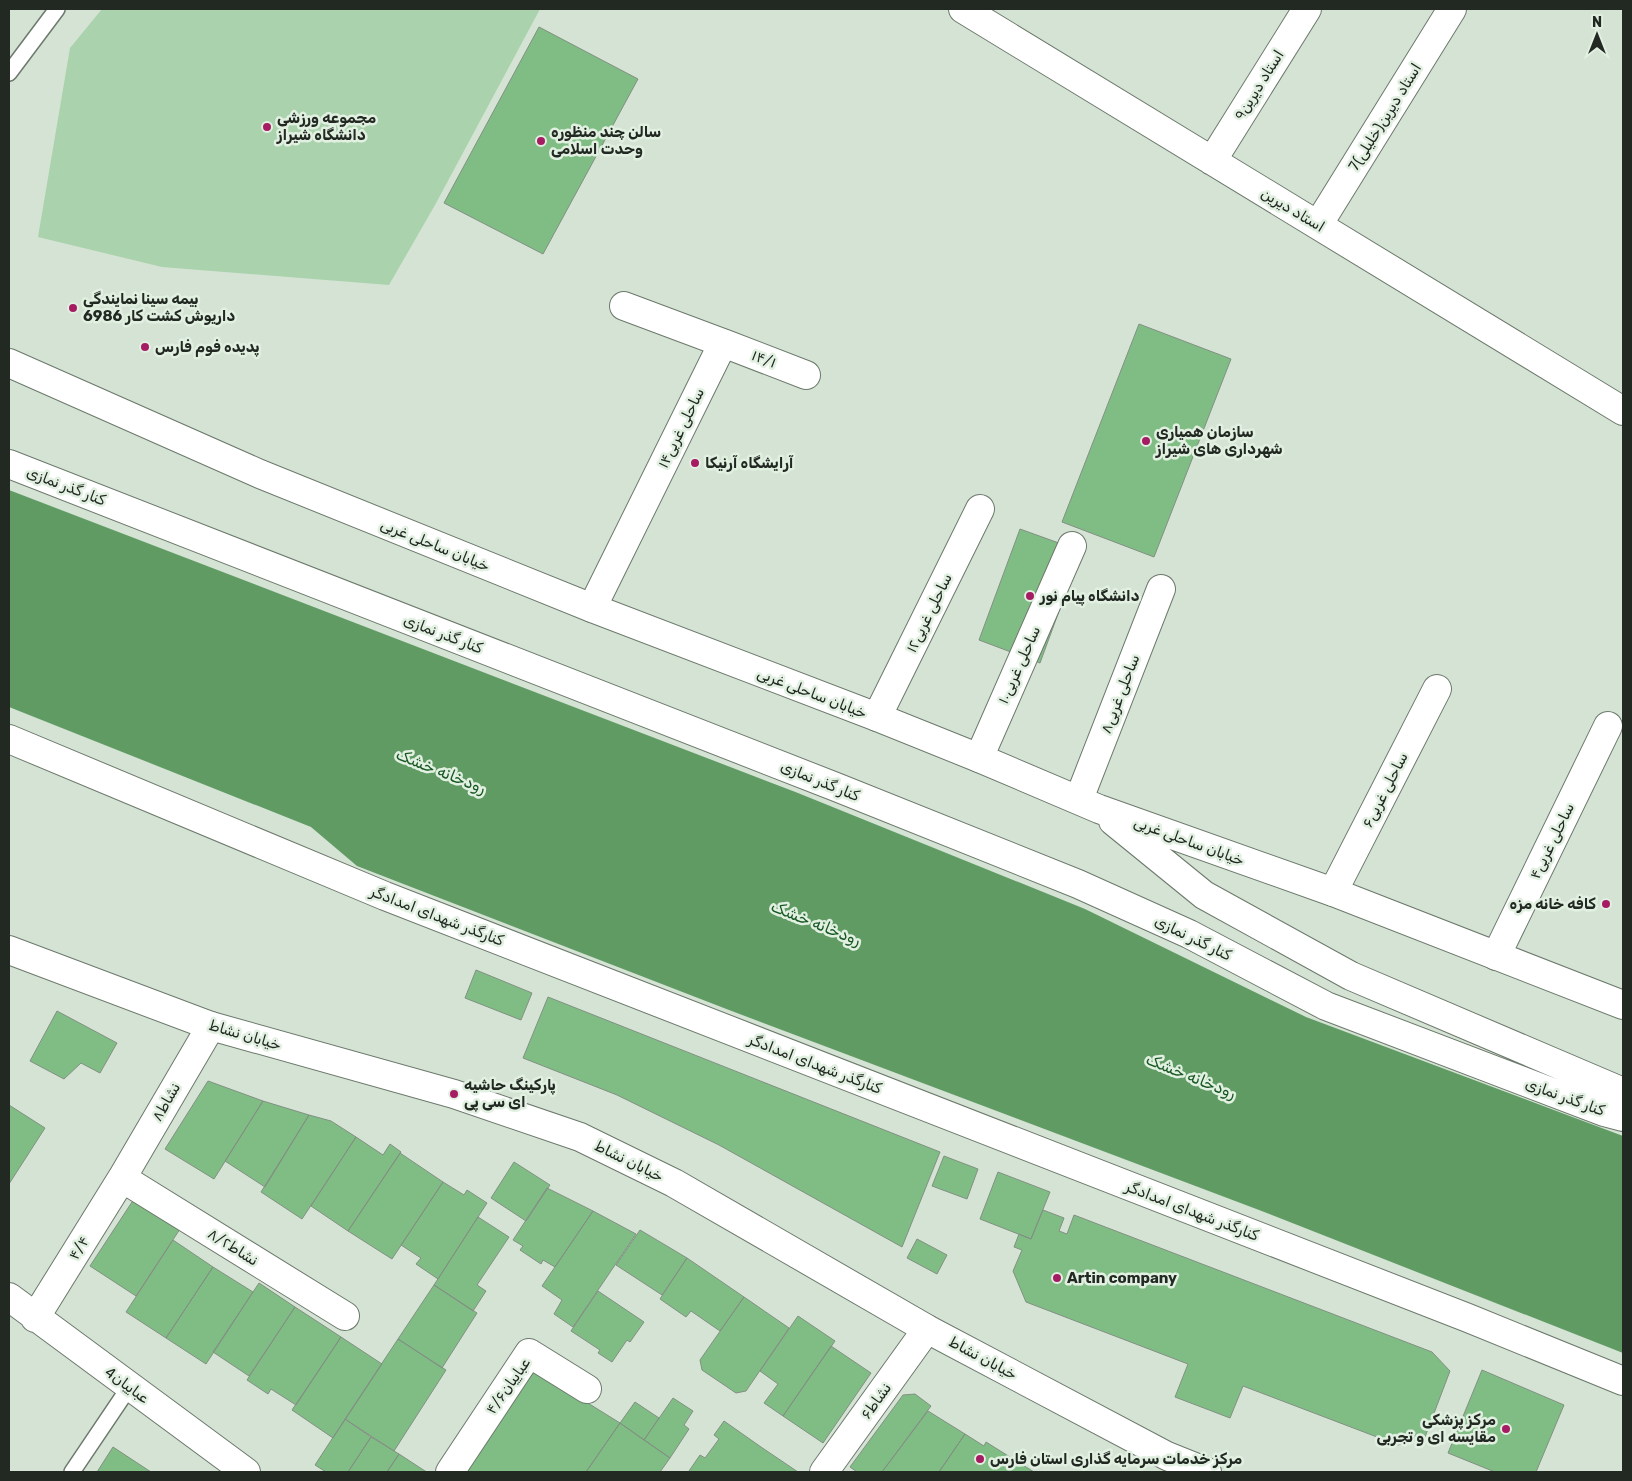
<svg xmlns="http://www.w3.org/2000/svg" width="1632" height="1481" viewBox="0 0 1632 1481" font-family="Rubik,'Noto Naskh Arabic',sans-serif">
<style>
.green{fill:#aad2ac}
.water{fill:#609b64}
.building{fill:#80bd84;stroke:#829083}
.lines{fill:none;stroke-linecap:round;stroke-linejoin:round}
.lane-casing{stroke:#6c796c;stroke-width:18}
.street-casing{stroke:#6c796c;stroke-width:30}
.secondary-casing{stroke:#6c796c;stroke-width:30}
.lane{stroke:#fff;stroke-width:15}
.street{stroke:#fff;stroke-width:28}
.secondary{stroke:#fff;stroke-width:28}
.poi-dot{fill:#a61c63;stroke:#e1f0e1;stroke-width:2}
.labels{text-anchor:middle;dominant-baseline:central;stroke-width:5;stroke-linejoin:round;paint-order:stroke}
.street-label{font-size:15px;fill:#222822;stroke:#e1f0e1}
.poi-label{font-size:15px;font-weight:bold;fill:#222822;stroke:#e1f0e1;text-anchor:start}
.water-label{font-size:16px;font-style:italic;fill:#175722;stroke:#e1f0e1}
</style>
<rect width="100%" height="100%" fill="#d4e3d4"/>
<!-- green -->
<path class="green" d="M102,9H540L435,205L389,285L162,267L38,237L70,48Z"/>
<!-- water -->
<path class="water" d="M9,490L798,793L1085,909L1306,1017L1623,1136V1353L1259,1210L729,1010L357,866L311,827L9,707Z"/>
<!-- building -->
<path class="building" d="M539,27L638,79L543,254L444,203Z
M1139,324L1231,359L1154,557L1062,522Z
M1020,529L1081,551L1040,663L979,640Z
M476,970L532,993L521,1020L465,998Z
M548,997L940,1152L902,1247L719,1145L617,1095L523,1058Z
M57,1011L117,1043L100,1073L81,1063L64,1079L30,1061Z
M208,1081L263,1101L214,1179L165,1149Z
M263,1101L309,1115L265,1187L225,1161Z
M9,1105L45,1128L9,1184Z
M309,1115L331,1121L356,1137L302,1219L261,1192Z
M356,1137L383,1155L390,1144L401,1152L348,1231L311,1206Z
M400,1153L443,1182L392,1259L348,1231Z
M944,1156L978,1169L967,1199L932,1186Z
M514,1162L550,1185L526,1221L491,1198Z
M998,1172L1050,1192L1031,1239L980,1219Z
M443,1182L464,1195L467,1190L487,1203L438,1279L416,1264L421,1258L401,1245Z
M547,1188L593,1211L555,1267L543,1260L541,1264L520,1250L523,1246L513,1240Z
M134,1199L180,1229L136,1296L90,1266Z
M1043,1210L1064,1218L1059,1231L1067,1234L1074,1215L1432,1352L1450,1371L1425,1437L1398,1445L1243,1386L1230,1418L1175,1397L1188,1364L1026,1302L1013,1271L1022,1250L1014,1247L1019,1234L1031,1239Z
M593,1211L636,1234L573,1327L554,1314L562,1300L542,1286Z
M478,1217L509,1237L477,1285L486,1291L473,1311L434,1285Z
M640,1230L687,1258L662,1295L616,1265Z
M917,1239L947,1255L937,1274L907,1258Z
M173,1240L213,1267L166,1338L126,1312Z
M687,1258L744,1297L720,1331L691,1311L686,1317L660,1299Z
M213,1267L253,1292L206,1364L166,1338Z
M259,1283L295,1307L249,1376L213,1352Z
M434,1285L477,1313L442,1368L398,1339Z
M598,1291L644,1322L630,1342L627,1340L612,1362L598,1353L600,1350L571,1331Z
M744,1297L789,1328L746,1391L736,1393L702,1370L700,1360Z
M295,1307L341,1337L296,1405L271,1389L268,1394L247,1380Z
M798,1316L835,1341L783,1416L764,1403L778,1384L760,1371Z
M341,1337L382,1364L333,1438L292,1410Z
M398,1339L446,1370L394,1451L345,1419Z
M831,1346L871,1373L823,1443L783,1416Z
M533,1369L620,1423L586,1472H463Z
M1482,1370L1564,1405L1536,1472H1495L1448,1453Z
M915,1394L931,1406L882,1472H857L850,1467L903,1395Z
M673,1398L693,1411L684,1425L689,1429L670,1458L644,1440Z
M635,1402L659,1418L644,1440L620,1423Z
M928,1411L965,1434L939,1472H882Z
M345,1419L371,1437L348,1472H326L315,1465Z
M724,1421L761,1447L798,1472H691L689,1471L700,1455L705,1458L719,1439L714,1435Z
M620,1423L670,1458L660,1472H586Z
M965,1434L984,1446L986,1442L1034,1472H939Z
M371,1437L399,1454L387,1472H348Z
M113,1447L151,1472H97Z
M399,1454L425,1471L427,1472H387Z"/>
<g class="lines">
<defs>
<path id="lane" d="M9,73L57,9
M72,1472L130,1386"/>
<path id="street" d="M963,9L1623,411
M1212,161L1307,9
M1318,225L1452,9
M723,343L806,375
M592,608L723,343L624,306
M877,717L980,509
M979,758L1072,546
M1079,799L1161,589
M1333,892L1437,689
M1496,956L1608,726
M122,1178L345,1316
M9,1297L246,1472
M35,1318L122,1178L211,1026
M450,1472L529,1353L587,1389
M824,1472L927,1329"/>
<path id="secondary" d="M9,363L260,474L592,608L877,717L979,758L1099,809L1333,892L1623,1005
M9,464L836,787L1078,884L1189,934L1326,1006L1604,1112L1623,1117
M9,739L385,896L1468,1318L1623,1381
M1113,821L1204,895L1351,976L1623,1092
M9,950L211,1026L454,1094L580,1137L674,1183L927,1329L1167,1456L1207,1472"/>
</defs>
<!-- lane casing -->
<use href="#lane" class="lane-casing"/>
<!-- street casing -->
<use href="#street" class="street-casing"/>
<!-- secondary casing -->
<use href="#secondary" class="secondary-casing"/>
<!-- lane -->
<use href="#lane" class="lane"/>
<!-- street -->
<use href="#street" class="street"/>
<!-- secondary -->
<use href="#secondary" class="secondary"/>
</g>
<!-- markers -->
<g class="poi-dot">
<circle cx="267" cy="127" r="5"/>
<circle cx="541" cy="141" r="5"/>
<circle cx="73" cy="308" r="5"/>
<circle cx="145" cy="347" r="5"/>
<circle cx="1146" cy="441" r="5"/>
<circle cx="695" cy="463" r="5"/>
<circle cx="1030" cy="596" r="5"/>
<circle cx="1606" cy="904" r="5"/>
<circle cx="454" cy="1094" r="5"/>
<circle cx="1057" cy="1278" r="5"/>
<circle cx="1506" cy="1429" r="5"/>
<circle cx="980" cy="1459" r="5"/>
</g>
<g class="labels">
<!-- street labels -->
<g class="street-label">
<text transform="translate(1259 85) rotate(-58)">استاد دیرین۹</text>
<text transform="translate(1385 117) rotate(-58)">7استاد دیرین(خلیلی)</text>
<text transform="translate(1293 210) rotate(31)">استاد دیرین</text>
<text transform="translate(764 359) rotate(21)">۱۴/۱</text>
<text transform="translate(681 428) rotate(-64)">ساحلی غربی۱۴</text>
<text transform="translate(66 486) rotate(21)">کنار گذر نمازی</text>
<text transform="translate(435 545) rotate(22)">خیابان ساحلی غربی</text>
<text transform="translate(929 613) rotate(-64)">ساحلی غربی۱۲</text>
<text transform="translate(443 634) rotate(21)">کنار گذر نمازی</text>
<text transform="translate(1019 665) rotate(-66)">ساحلی غربی۱۰</text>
<text transform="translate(812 693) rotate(21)">خیابان ساحلی غربی</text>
<text transform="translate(1120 694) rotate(-69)">ساحلی غربی۸</text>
<text transform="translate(820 781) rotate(22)">کنار گذر نمازی</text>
<text transform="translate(1385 790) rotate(-63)">ساحلی غربی۶</text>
<text transform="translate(1189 841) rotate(20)">خیابان ساحلی غربی</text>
<text transform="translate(1552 841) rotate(-64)">ساحلی غربی۴</text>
<text transform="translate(437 916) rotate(21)">کنارگذر شهدای امدادگر</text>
<text transform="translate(1193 938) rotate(26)">کنار گذر نمازی</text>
<text transform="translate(245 1035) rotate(16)">خیابان نشاط</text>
<text transform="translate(815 1064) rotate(21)">کنارگذر شهدای امدادگر</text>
<text transform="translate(1565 1097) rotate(20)">کنار گذر نمازی</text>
<text transform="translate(166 1102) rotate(-60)">نشاط۸</text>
<text transform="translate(629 1161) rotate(26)">خیابان نشاط</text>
<text transform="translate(1192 1211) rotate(21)">کنارگذر شهدای امدادگر</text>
<text transform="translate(233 1247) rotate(32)">نشاط۸/۲</text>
<text transform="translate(79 1248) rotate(-58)">۴/۴</text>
<text transform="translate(983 1358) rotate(28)">خیابان نشاط</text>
<text transform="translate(127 1385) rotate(36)">عباییان4</text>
<text transform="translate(508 1386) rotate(-55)">عباییان۴/۶</text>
<text transform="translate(876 1401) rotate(-54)">نشاط۶</text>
</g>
<!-- poi labels -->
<g class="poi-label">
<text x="277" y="118">مجموعه ورزشی<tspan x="277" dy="17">دانشگاه شیراز</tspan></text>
<text x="551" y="132">سالن چند منظوره<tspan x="551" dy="17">وحدت اسلامی</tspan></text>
<text x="83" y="299">بیمه سینا نمایندگی<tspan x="83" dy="17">6986 داریوش کشت کار</tspan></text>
<text x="155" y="347">پدیده فوم فارس</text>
<text x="1156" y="432">سازمان همیاری<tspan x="1156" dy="17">شهرداری های شیراز</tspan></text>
<text x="705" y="463">آرایشگاه آرنیکا</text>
<text x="1040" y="596">دانشگاه پیام نور</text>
<text x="1596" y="904" text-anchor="end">کافه خانه مزه</text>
<text x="464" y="1085">پارکینگ حاشیه<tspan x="464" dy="17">ای سی پی</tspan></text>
<text x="1067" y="1278">Artin company</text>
<text x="1496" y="1420" text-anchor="end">مرکز پزشکی<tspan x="1496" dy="17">مقایسه ای و تجربی</tspan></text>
<text x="990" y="1459">مرکز خدمات سرمایه گذاری استان فارس</text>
</g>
<!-- water labels -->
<g class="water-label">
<text transform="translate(441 771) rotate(22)">رودخانه خشک</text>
<text transform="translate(816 923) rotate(22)">رودخانه خشک</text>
<text transform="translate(1191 1076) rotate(22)">رودخانه خشک</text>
</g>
</g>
<!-- border -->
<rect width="1632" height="1481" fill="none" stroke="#222822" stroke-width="20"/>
<!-- north arrow -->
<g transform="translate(1597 35)" stroke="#e1f0e1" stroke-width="4" paint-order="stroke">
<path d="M0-4L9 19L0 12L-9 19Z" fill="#222822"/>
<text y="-8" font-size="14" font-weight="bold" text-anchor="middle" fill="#222822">N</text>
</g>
</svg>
